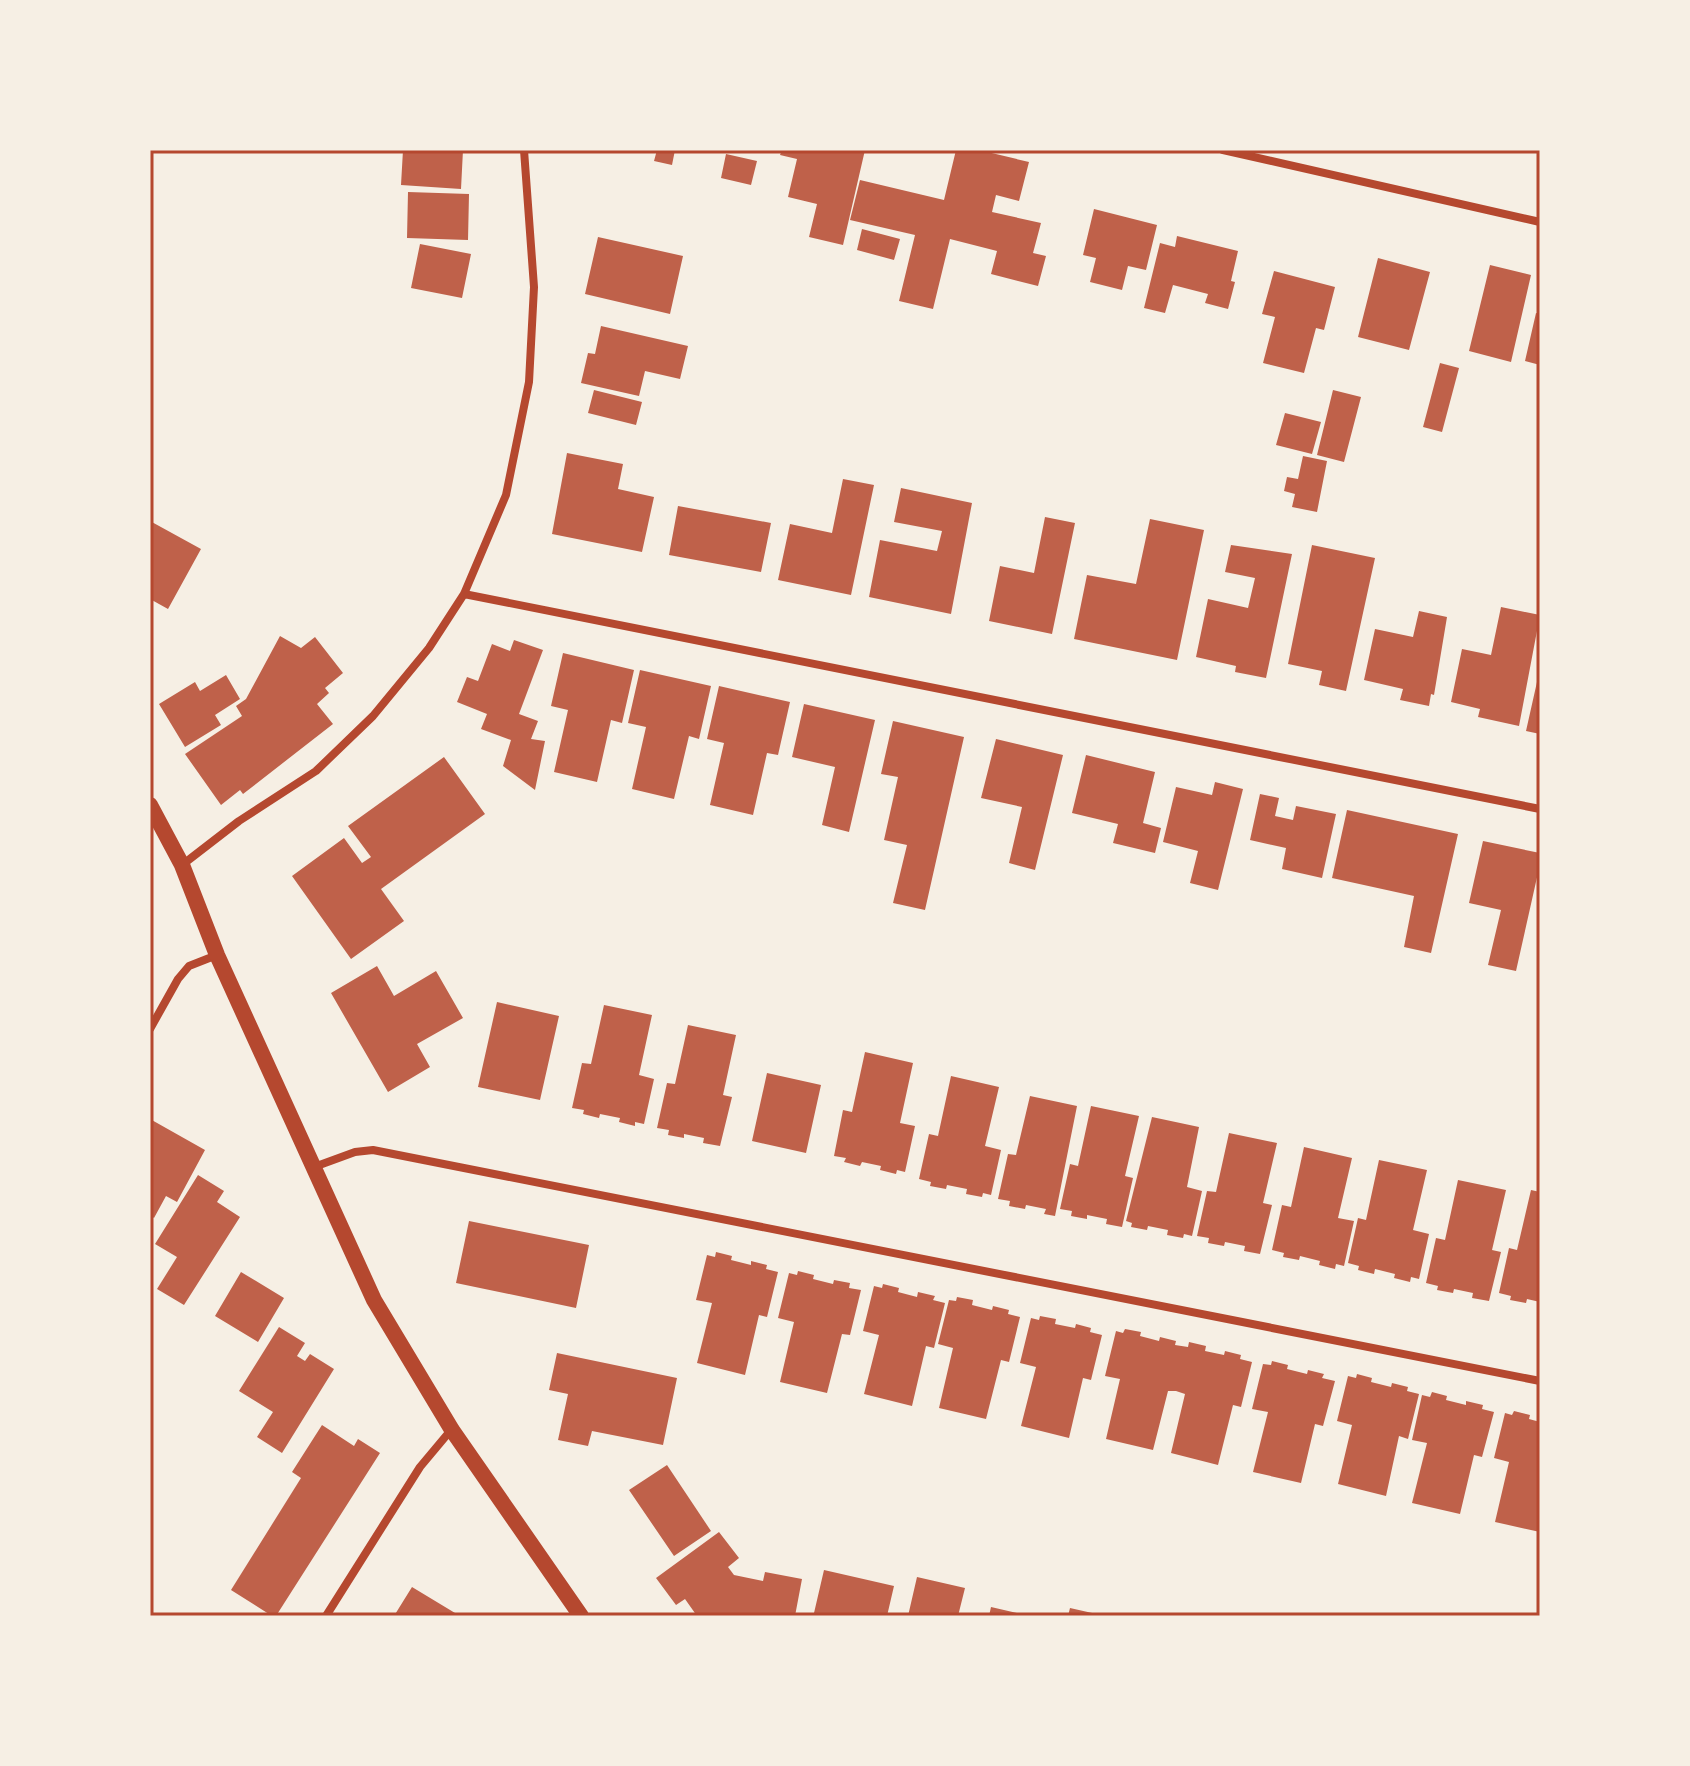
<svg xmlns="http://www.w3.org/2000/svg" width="1690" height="1766" viewBox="0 0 1690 1766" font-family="'Roboto Condensed',sans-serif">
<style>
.building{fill:#bf614a}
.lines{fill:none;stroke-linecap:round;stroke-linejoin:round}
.minor{stroke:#b5482f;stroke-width:8}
.secondary{stroke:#b5482f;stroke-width:16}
.neatline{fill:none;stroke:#b5482f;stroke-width:3}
</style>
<rect width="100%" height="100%" fill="#f6efe4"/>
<!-- building -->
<path class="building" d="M403,150H463L461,189L401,185Z
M657,150H675L672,165L654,161Z
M782,150H865L843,245L809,237L817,204L788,197L797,159L780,155Z
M956,150H979L1029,162L1019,201L996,195L992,212L1041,223L1033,253L1046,256L1038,286L991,274L997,251L950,239L933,309L899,301L915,235L850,220L860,180L944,200Z
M726,154L757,161L751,185L721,178Z
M408,192L469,194L468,240L407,238Z
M1094,209L1157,225L1146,270L1128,266L1122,290L1090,282L1096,258L1083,255Z
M862,229L900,239L894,260L857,250Z
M1177,236L1238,251L1231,281L1235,282L1228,309L1205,303L1208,294L1173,285L1165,313L1144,308L1160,243L1175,247Z
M598,237L683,256L670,314L585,294Z
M420,244L471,254L462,298L411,288Z
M1378,258L1430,272L1409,350L1358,337Z
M1490,265L1531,275L1511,362L1469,351Z
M1274,271L1335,287L1324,330L1316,328L1304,373L1263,363L1275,317L1262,314Z
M1536,313L1540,314V365L1525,361Z
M601,326L688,346L680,379L645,371L639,396L581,383L588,353L595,354Z
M1440,363L1459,368L1442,432L1423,427Z
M594,390L642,402L636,425L588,413Z
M1333,390L1361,397L1344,462L1317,455Z
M1285,413L1321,422L1312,454L1276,445Z
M567,453L623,464L618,489L654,497L642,552L552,534Z
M1303,456L1327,461L1317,512L1292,507L1295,494L1284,491L1287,477L1298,479Z
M843,479L874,485L851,595L778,580L790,524L832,533Z
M901,488L972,503L951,614L869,597L880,540L937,551L942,531L894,522Z
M678,506L771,523L761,572L669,555Z
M1045,517L1075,523L1052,634L989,621L1000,566L1034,573Z
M1150,519L1204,530L1177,660L1074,639L1087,575L1136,584Z
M150,521L201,549L168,609L150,599Z
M1231,545L1292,554L1266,678L1235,672L1236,666L1196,657L1208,599L1248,608L1255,578L1225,572Z
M1312,545L1375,558L1346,691L1319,685L1322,671L1288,664Z
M1501,607L1540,615L1519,726L1478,717L1480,709L1451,702L1462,649L1491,655Z
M1419,611L1447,617L1434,695L1431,694L1429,706L1400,700L1403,689L1364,680L1375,629L1413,637Z
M280,636L301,648L315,637L343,673L325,688L329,693L317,704L333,724L243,794L240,790L221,805L185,754L242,716L236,706L246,699Z
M514,640L543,650L519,714L538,721L531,739L545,741L535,790L503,766L511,740L481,729L487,714L457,702L467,677L478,681L492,644L510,651Z
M563,653L634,670L622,723L611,720L597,782L554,772L568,710L551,706Z
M640,670L711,686L699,739L689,736L674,799L632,789L646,727L628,723Z
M1539,673H1540V734L1526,731Z
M226,675L240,699L215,715L221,725L185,747L159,704L195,682L200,691Z
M719,686L790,702L778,755L767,753L753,815L710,805L724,743L707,739Z
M804,704L875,720L849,832L822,825L835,767L792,757Z
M893,721L964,737L925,910L893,903L907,845L884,840L898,777L881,774Z
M996,739L1063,755L1035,870L1009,863L1022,807L981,798Z
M1086,755L1155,772L1143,823L1161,828L1155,853L1113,843L1118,824L1072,813Z
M444,757L485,814L381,889L404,921L351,959L292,876L344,838L362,863L371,857L348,826Z
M1215,782L1243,789L1218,890L1190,883L1198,851L1163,842L1176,787L1212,795Z
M1260,794L1279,798L1275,816L1293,820L1296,806L1336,814L1322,878L1282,869L1286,848L1250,840Z
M1347,810L1458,834L1431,953L1404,947L1414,896L1332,878Z
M1483,841L1540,853V864L1516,971L1488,965L1501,910L1469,903Z
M377,966L394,996L436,971L463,1018L417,1044L430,1067L388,1092L331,993Z
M497,1002L559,1016L540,1100L478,1087Z
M604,1005L652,1015L639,1075L654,1079L644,1124L635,1122V1126L619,1122L620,1118L600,1114L599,1118L583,1114L584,1110L572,1108L582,1063L591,1064Z
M688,1025L736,1035L723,1095L732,1097L720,1146L703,1143L704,1138L684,1134V1138L668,1135L669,1130L657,1128L667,1083L675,1084Z
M865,1052L913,1063L900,1123L915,1126L905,1172L897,1170L896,1174L880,1170L881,1166L862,1162L860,1166L844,1162L846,1158L834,1156L843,1110L852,1112Z
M767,1073L821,1085L806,1153L752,1141Z
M951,1076L999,1087L985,1146L1001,1150L991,1195L983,1193L982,1197L966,1194L967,1189L947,1185L946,1189L930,1186L931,1182L919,1179L929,1134L938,1136Z
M1030,1096L1077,1106L1055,1216L1044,1214L1046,1209L1026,1205L1025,1209L1009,1206L1010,1201L998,1199L1008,1154L1016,1155Z
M1091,1106L1139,1116L1125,1176L1133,1178L1122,1227L1106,1224L1107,1219L1087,1215V1219L1071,1216L1072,1211L1060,1209L1070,1164L1078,1166Z
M1152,1117L1199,1127L1187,1187L1202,1191L1192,1236L1184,1234L1183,1238L1167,1235L1168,1230L1148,1226L1147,1230L1131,1227L1132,1223L1126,1221Z
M150,1119L205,1150L177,1202L166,1196L154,1218L150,1215Z
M1229,1133L1277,1143L1263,1203L1272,1205L1260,1254L1244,1251L1245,1246L1225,1242L1224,1246L1208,1243L1209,1238L1197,1236L1207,1191L1216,1192Z
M1304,1147L1352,1158L1338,1218L1354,1221L1344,1266L1336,1264L1335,1269L1319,1265L1320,1261L1300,1256L1299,1260L1283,1257L1284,1253L1272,1250L1282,1205L1291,1207Z
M1379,1160L1427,1170L1413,1230L1429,1234L1419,1279L1411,1277L1410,1282L1394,1278L1395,1274L1375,1269L1374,1274L1358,1270L1359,1266L1348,1263L1358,1218L1366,1220Z
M198,1175L224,1191L217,1202L240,1217L184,1305L157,1289L177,1257L155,1244Z
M1458,1180L1506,1190L1492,1250L1501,1252L1489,1301L1472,1298L1473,1293L1454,1289L1453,1293L1437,1290L1438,1286L1426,1283L1436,1238L1445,1240Z
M1531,1190L1540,1192V1302L1527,1299L1526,1303L1510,1300L1511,1296L1499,1293L1509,1248L1517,1250Z
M469,1221L589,1245L576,1308L456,1283Z
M716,1252L732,1256L731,1260L751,1265V1261L767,1265L766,1269L778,1272L767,1317L759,1315L745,1375L697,1363L712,1303L696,1300L707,1255L715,1257Z
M798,1271L814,1275L813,1279L833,1284L834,1280L850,1283L849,1288L861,1290L850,1335L842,1334L827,1393L780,1382L794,1322L778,1318L789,1273L797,1275Z
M241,1272L284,1298L258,1342L215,1316Z
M883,1284L899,1288L898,1292L917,1297L918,1292L935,1296L933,1300L945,1303L934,1348L926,1346L912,1406L864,1394L879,1335L863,1331L874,1286L882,1288Z
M957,1297L973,1300L972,1305L992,1310L993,1306L1009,1310L1008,1314L1020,1317L1009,1362L1001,1360L986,1419L939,1408L953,1348L938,1344L949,1300L956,1301Z
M1040,1316L1056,1319L1055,1324L1075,1328L1076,1324L1091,1328L1090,1332L1102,1335L1091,1380L1083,1378L1069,1438L1021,1426L1036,1367L1020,1363L1031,1318L1039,1320Z
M279,1327L305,1343L297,1356L305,1361L310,1354L334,1369L282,1453L257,1437L273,1412L239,1391Z
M1125,1329L1141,1332L1140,1336L1159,1341L1160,1337L1176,1341L1175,1345L1188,1347L1189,1342L1206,1346L1205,1351L1224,1355L1225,1351L1241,1355L1240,1359L1252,1362L1241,1407L1233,1405L1218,1465L1171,1453L1185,1394L1176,1391H1168L1153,1450L1106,1439L1120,1379L1105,1376L1116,1331L1123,1333Z
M557,1353L677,1378L663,1445L592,1431L588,1446L558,1440L568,1394L549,1390Z
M1272,1361L1288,1365L1287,1369L1307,1374L1308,1370L1324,1374L1322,1378L1335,1381L1323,1426L1315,1424L1301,1483L1253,1472L1268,1412L1252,1409L1263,1364L1271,1365Z
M1357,1374L1372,1378L1371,1382L1391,1387L1392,1383L1408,1387L1407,1391L1419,1394L1408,1439L1399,1436L1386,1496L1338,1484L1352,1425L1337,1421L1348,1376L1356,1378Z
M1432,1392L1447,1396L1446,1400L1466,1405V1401L1483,1405L1482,1409L1494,1412L1482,1457L1474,1455L1460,1514L1412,1503L1427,1443L1412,1440L1422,1395L1430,1397Z
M1514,1411L1530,1415L1529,1419L1540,1422V1532L1495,1522L1509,1462L1494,1458L1505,1413L1512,1415Z
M322,1425L354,1446L358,1439L380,1453L276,1616H272L231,1590L301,1478L292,1472Z
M667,1465L711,1531L674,1556L629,1490Z
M719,1532L739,1558L728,1567L734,1575L763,1581L765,1572L802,1579L795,1616H697L685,1599L676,1605L656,1578Z
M824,1570L894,1586L887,1616H826L814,1613Z
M917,1577L965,1588L958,1616H908Z
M412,1587L460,1616H394Z
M991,1607L1026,1615L1025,1616H989Z
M1070,1608L1101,1615L1100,1616H1068Z"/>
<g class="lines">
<!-- minor -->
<path class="minor" d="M1223,150L1540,222
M464,594L1540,809
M182,865L239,821L316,771L373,716L429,648L464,594L506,495L529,382L534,287L524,150
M150,1029L178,979L189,966L217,955
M314,1167L355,1152L373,1150L1540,1381
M326,1616L420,1467L451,1430"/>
<!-- secondary -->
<path class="secondary" d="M150,805L182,865L217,955L374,1300L452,1430L581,1616"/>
</g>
<!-- border -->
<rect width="1690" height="1766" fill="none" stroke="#f6efe4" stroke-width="304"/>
<rect x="152" y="152" width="1386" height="1462" class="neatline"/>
</svg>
